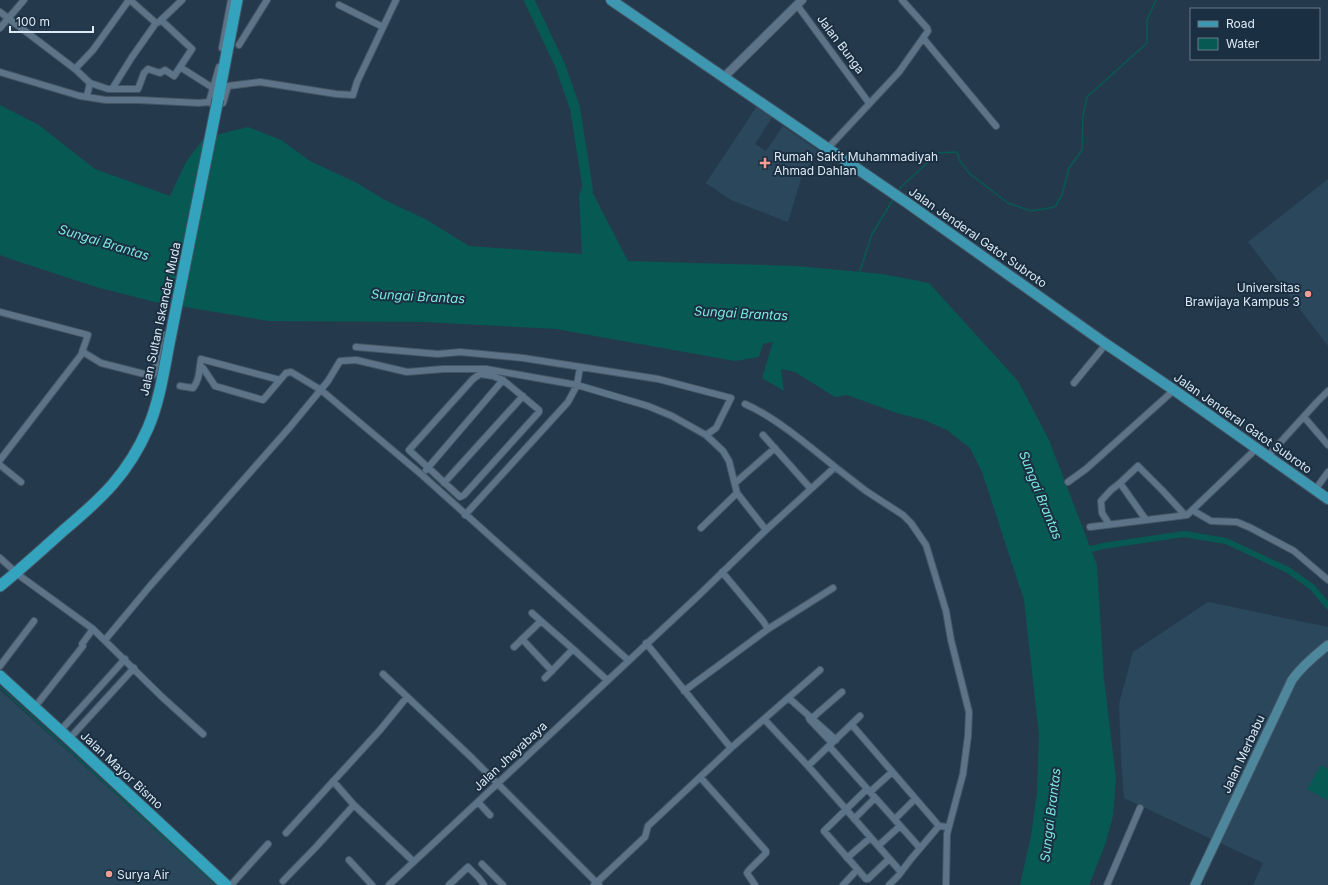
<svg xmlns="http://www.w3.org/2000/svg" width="1328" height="885" viewBox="0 0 1328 885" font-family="Inter,sans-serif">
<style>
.built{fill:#2b475c}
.water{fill:#075954}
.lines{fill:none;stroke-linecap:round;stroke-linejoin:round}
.stream{stroke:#075954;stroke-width:1.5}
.canal{stroke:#075954;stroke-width:6}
.river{stroke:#075954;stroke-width:10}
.minor-casing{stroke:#425564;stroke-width:8}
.tertiary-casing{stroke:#425564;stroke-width:10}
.secondary-casing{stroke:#425564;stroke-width:11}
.primary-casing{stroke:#425564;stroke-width:12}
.trunk-casing{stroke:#425564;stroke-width:13}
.minor{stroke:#5d7488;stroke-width:6}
.tertiary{stroke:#5d7488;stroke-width:8}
.secondary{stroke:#4e869c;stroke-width:9}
.primary{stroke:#3e97b1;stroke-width:10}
.trunk{stroke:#34a3be;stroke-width:11}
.trunk-bridge-casing{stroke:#425564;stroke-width:13;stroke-linecap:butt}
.trunk-bridge{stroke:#34a3be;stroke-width:11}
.poi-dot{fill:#f59c92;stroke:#1a2f41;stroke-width:1.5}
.labels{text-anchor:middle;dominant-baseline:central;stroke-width:4;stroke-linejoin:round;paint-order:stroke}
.street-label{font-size:12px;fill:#ddeaf5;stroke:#1a2f41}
.poi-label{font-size:12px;fill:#ddeaf5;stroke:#1a2f41;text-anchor:start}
.water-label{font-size:13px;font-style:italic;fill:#7de8de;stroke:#1a2f41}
</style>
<rect width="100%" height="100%" fill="#243a4c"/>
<!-- built -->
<path class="built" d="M757,106L773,116L755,144L766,151L783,126L819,151L802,175L788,222L731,200L706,183Z
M1328,179V346L1248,242Z
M1208,602L1328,627V885H1253L1263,863L1124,798L1121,756L1119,704L1133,652Z
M0,690L216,885H0Z"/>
<!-- water -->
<path class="water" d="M0,105L39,125L95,169L170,196L186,162L204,138L248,127L281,140L310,161L357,183L383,199L427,220L469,246L582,254L579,196L585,178L628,261L796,266L882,274L929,283L1018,381L1049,440L1097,565L1104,679L1116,778L1113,816L1105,845L1089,885H1020L1031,836L1037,793L1039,735L1024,600L982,472L970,448L947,430L924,420L897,413L847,395L835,397L795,372L781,369L784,391L762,378L773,342L763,344L759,357L735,361L556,329L425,322L269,321L155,302L96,287L11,259L0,255Z
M1321,765L1328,769V797L1327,800L1307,789Z"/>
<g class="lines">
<!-- stream -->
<path class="stream" d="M898,191L901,187L938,153L957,152L960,161L970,174L1008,203L1031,211L1055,207L1062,195L1069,168L1082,150L1083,116L1087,97L1147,43V20L1156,0
M859,274L872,234L894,198
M0,687L216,885"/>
<!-- canal -->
<path class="canal" d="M1083,551L1103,546L1184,534L1226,541L1288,570L1312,587L1328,606"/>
<!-- river -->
<path class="river" d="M529,0L560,65L575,108L588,190"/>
<defs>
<path id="minor" d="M339,5L383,27
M797,5L869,103
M0,12L75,69L90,83L87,96
M161,20L192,49L180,67L213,88
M159,22L182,0
M0,28L24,0
M923,38L996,126
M239,45L267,0
M222,48L231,0
M75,69L93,50L129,0
M0,72L80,96L106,100H139L199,103L209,102L214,105H219L223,103L228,86L260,82L336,94L353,95L357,82L396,0
M90,83L108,89H138L144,73L148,69L160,73L165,70L174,76L180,67
M112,89L132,57L156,23L130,0
M209,102L219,67
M828,148L899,72L928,31L927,28L902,0
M0,312L88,335L81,355L0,460
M356,347L438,354L460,352L523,358L658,379L731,398L716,428L706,435
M83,352L101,363L152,376L154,374L161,337L164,335
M200,366L203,368L215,386L263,400L280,380
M480,374L493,376L503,380L539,410V412L464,495L460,497L409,450L473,379Z
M1074,383L1106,344
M180,386L193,388C200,380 199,369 201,359L280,380L286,373L291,372L321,390L422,475L628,660
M745,404C775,417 809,446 835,467
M1304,417L1328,445
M763,435L811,489
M1268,456L1317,402L1328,391
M0,465L21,482
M426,470L503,380
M1068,482L1086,469L1174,390
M444,483L523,396
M735,483L775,448
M1315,490L1328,472
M1192,510L1211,521L1237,522L1251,528L1294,551L1328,580
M465,515L568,402L577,385L580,367
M1146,520L1120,483L1138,466L1162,490L1185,515
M1109,524L1102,513L1101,501L1111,490L1120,483
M1090,527L1187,515L1257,448
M701,528L737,493
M0,558L20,576L93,629L161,696L203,734
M722,572L763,621L768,629L833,588
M532,613L541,621
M522,639L552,671
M105,640L150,586L290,427L328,381L340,361L356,360L407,372L443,369H486L577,385L648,406L672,416L706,435L723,451L729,461L737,493L766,530
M646,643L731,748
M514,647L541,621L573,649L545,678
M573,649L607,680
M0,666L34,621
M383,674L472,758L599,885
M684,691L768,629
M789,698C804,712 820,725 836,740
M34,708L83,646L82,644L93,629
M809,718L810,720L832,743
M764,719L808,766L901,872
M811,719L842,692
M852,725L939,826L948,827
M60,731L125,659
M69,739L134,668
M829,746L920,848
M808,766L860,716
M700,777L766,851V853L749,870L747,873L755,885
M333,781L354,805L413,861
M867,789L824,831L866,879H868L889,859
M870,792L892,772
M478,802L490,815
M854,819L875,798
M895,819L915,799
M286,833L380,730L407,697
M878,846L900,826
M847,858L870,838
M349,860L372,885
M482,864L503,885
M283,881L316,847L354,805
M231,885L268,844
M389,885L698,596L766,530L835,467L866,491L903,515L911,523L926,545L946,611L951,640L969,712L968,736L963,774L947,834L946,885
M449,885L468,867L479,878L484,885
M594,885L645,837L648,826L731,748L820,670
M843,885L857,870
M889,885L898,876L911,859L939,826
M1107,885L1140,808"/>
<path id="tertiary" d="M724,77L802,0"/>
<path id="secondary" d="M1195,885L1292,680C1302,666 1314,656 1328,645"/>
<path id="primary" d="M611,0L906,202L1106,344L1174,390L1328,499"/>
<path id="trunk" d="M218,99L237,0
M0,586C22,568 43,549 64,530C102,498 128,474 148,428C160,400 164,369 170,339
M0,676L69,739L226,885"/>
</defs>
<!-- minor casing -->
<use href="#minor" class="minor-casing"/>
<!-- tertiary casing -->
<use href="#tertiary" class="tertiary-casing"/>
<!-- secondary casing -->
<use href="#secondary" class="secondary-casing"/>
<!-- primary casing -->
<use href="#primary" class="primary-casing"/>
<!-- trunk casing -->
<use href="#trunk" class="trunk-casing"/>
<!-- minor -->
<use href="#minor" class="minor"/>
<!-- tertiary -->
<use href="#tertiary" class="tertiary"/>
<!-- secondary -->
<use href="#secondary" class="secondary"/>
<!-- primary -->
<use href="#primary" class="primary"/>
<!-- trunk -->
<use href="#trunk" class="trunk"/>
<defs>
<path id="trunk-bridge" d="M170,339L218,99"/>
</defs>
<!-- trunk-bridge casing -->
<use href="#trunk-bridge" class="trunk-bridge-casing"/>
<!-- trunk-bridge -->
<use href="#trunk-bridge" class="trunk-bridge"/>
</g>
<!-- markers -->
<g class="poi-dot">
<path d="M763 157h4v4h4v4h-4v4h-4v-4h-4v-4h4z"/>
<circle cx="1308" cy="294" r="4"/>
<circle cx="109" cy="874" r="4"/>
</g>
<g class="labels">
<!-- street labels -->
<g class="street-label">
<text transform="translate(841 44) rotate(53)">Jalan Bunga</text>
<text transform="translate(978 237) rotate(35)">Jalan Jenderal Gatot Subroto</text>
<text transform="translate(160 319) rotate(-78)">Jalan Sultan Iskandar Muda</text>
<text transform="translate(1243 423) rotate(35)">Jalan Jenderal Gatot Subroto</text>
<text transform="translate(1243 754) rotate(-65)">Jalan Merbabu</text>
<text transform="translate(510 756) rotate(-43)">Jalan Jhayabaya</text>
<text transform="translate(122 770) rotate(43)">Jalan Mayor Bismo</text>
</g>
<!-- poi labels -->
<g class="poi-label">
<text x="774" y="156">Rumah Sakit Muhammadiyah<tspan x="774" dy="14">Ahmad Dahlan</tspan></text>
<text x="1300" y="287" text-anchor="end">Universitas<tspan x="1300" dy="14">Brawijaya Kampus 3</tspan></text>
<text x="117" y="874">Surya Air</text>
</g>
<!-- water labels -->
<g class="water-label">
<text transform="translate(104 242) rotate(17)">Sungai Brantas</text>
<text transform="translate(418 296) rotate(3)">Sungai Brantas</text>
<text transform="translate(741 313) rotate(3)">Sungai Brantas</text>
<text transform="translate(1041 495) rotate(68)">Sungai Brantas</text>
<text transform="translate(1050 815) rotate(-83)">Sungai Brantas</text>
</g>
</g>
<!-- legend -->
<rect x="1190" y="8" width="130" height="52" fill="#1a2f41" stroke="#687a89"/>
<rect x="1198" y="21" width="20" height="6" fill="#3e97b1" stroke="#687a89"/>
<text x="1226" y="28" font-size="12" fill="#ddeaf5">Road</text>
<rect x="1198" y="38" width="20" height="12" fill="#075954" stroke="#687a89"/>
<text x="1226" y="48" font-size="12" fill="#ddeaf5">Water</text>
<!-- scale -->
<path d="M10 26v6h83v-6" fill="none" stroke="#ddeaf5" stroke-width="2"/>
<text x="16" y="26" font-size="12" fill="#ddeaf5" stroke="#1a2f41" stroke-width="3" paint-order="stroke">100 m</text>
</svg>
